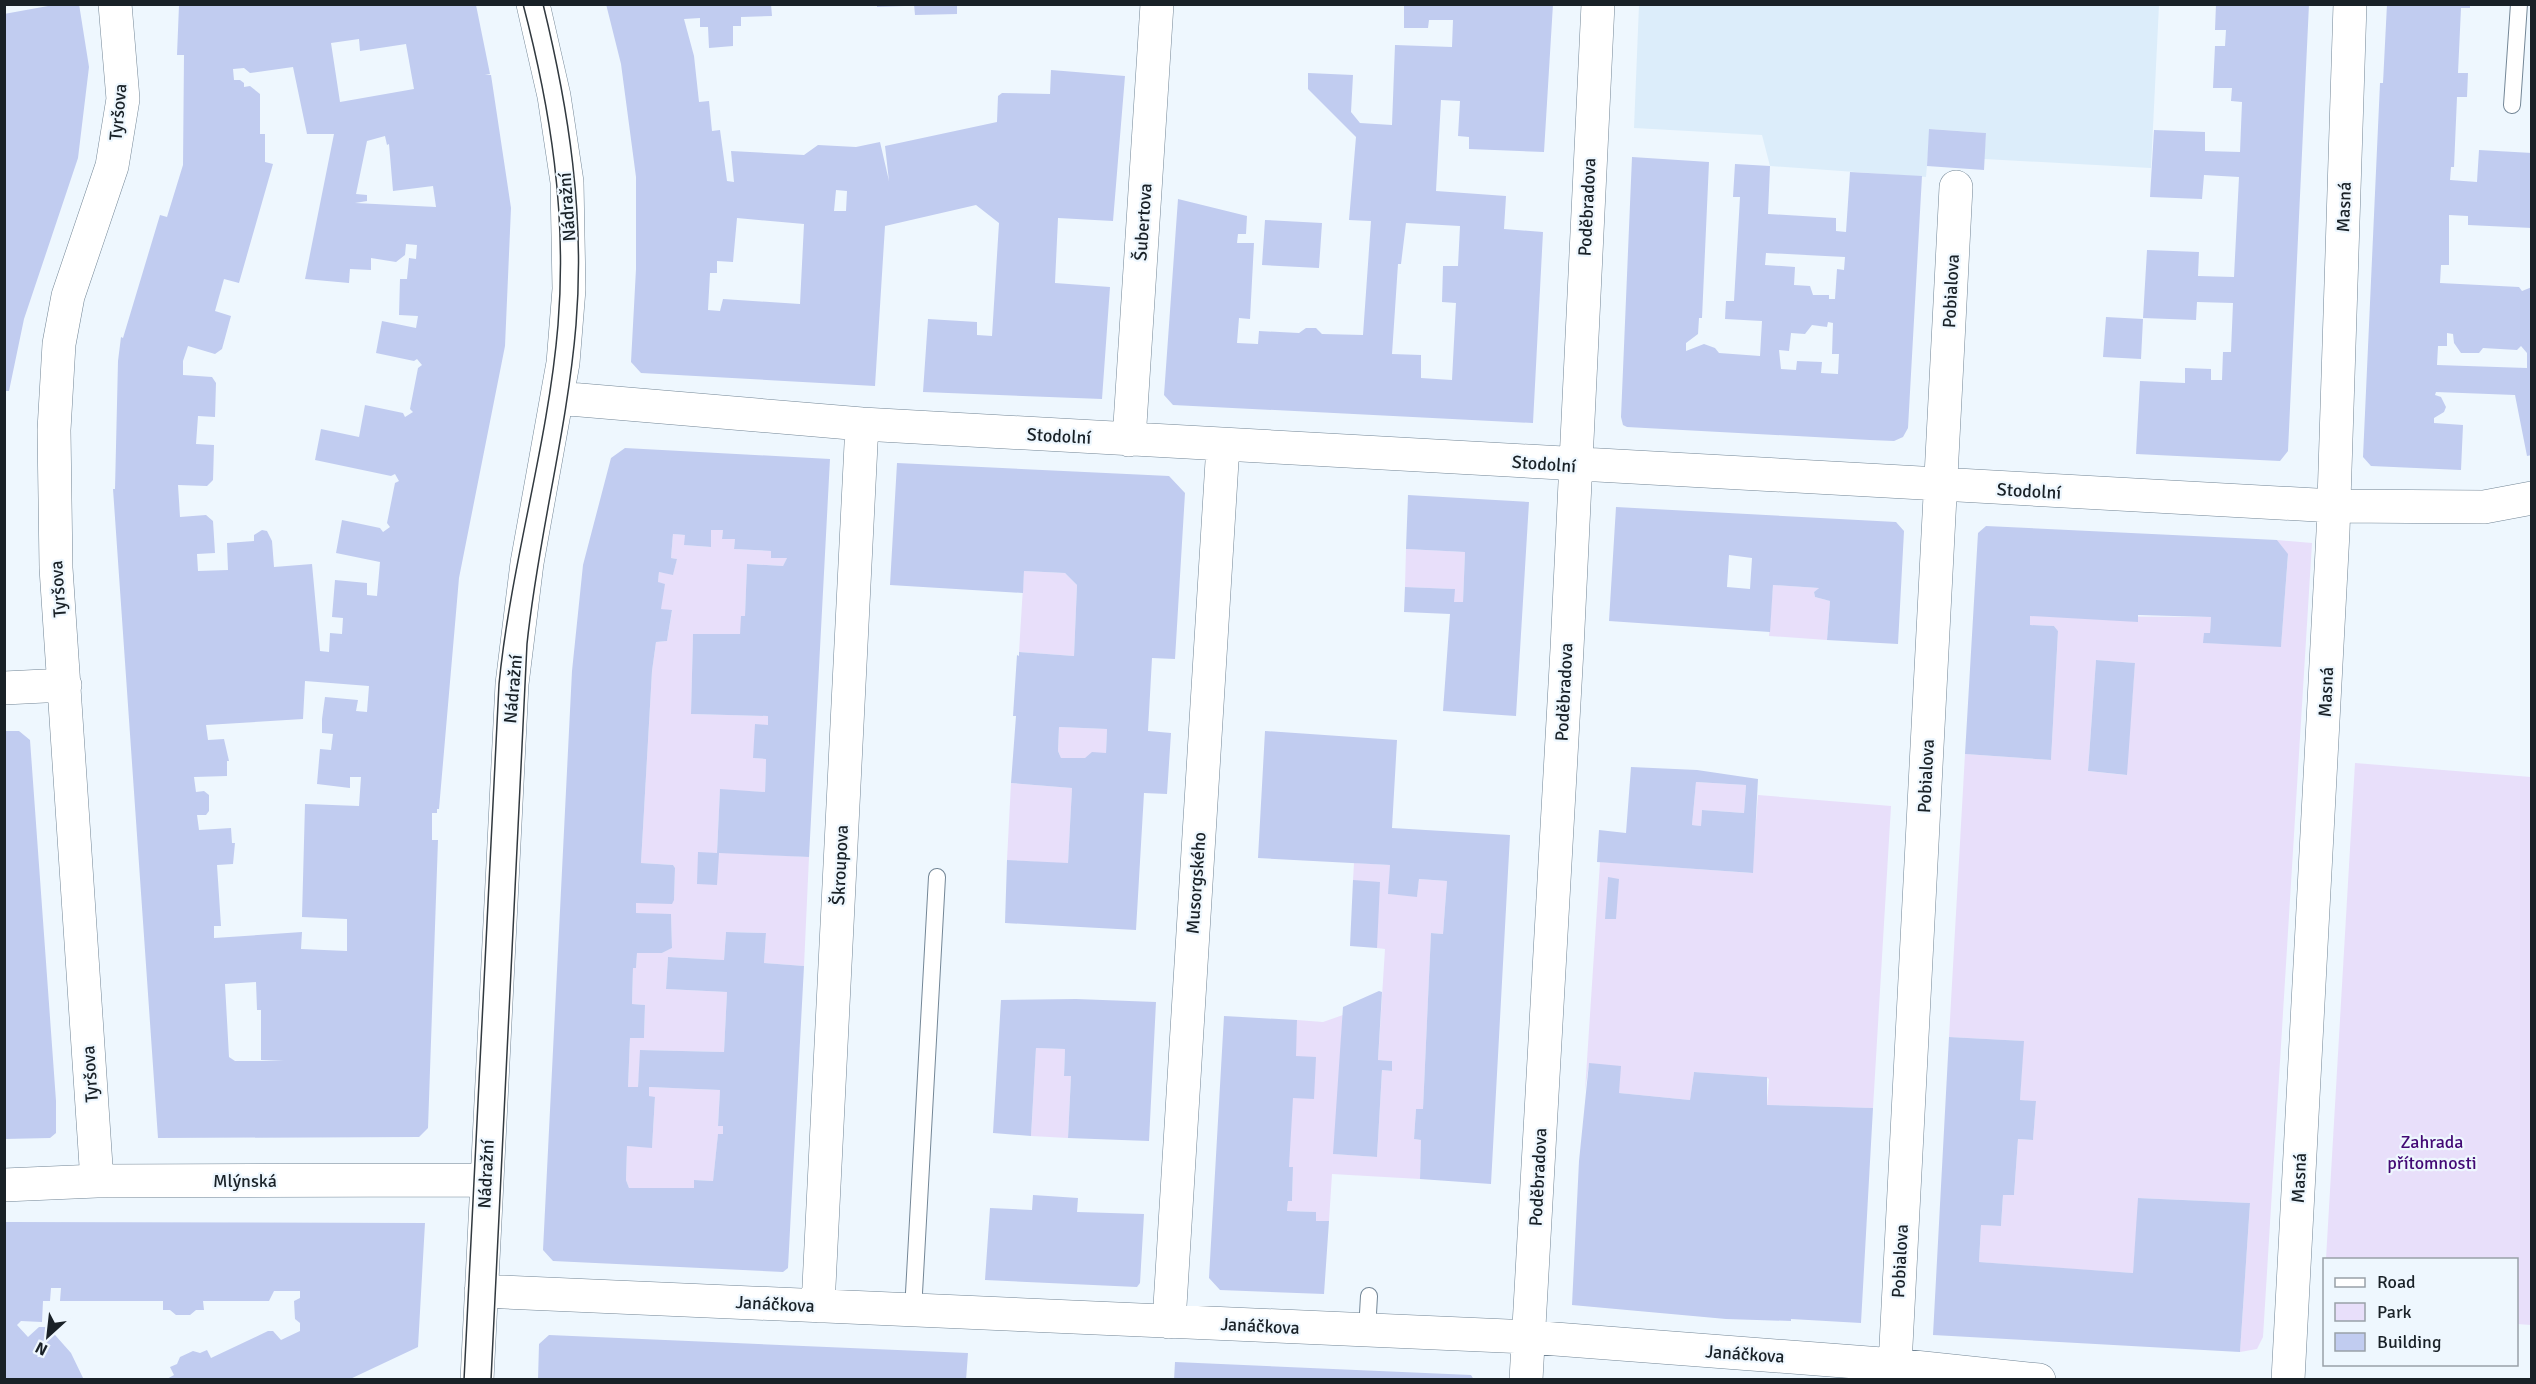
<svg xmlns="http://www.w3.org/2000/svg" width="2536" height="1384" viewBox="0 0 2536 1384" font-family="Signika,sans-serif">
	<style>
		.built { fill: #dcedfa }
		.green { fill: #e8dffa; fill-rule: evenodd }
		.building { fill: #c1ccf0; fill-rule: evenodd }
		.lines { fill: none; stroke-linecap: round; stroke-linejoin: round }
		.lane-casing { stroke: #738696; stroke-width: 18 }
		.street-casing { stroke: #738696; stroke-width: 34 }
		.lane { stroke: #fff; stroke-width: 16 }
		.street { stroke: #fff; stroke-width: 33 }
		.tram { stroke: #31393f; stroke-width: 1.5 }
		.labels { text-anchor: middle; stroke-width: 4.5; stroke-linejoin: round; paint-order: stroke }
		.street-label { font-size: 18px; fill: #192127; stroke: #eef7fe }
		.park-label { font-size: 18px; fill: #420974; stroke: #eef7fe }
	</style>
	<rect width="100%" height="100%" fill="#eef7fe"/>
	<path class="built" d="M1639,5H2159L2151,168L1984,159L1986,133L1930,129L1926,177L1770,166L1762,135L1634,128Z"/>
	<path class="green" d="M711,530H723L722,539H735L734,549L771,551V558H787L783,566L747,564L745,616L740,634H693L691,714L768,716V725L753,758L766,759L765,792L720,790L717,852L809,857L804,966L764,963L766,933L726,932L724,960L668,957L666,989L727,992L724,1052L641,1050L638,1087H628L630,1038H644L645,1005L632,1004L633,968H636L637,953H662L672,948L671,915L636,913V903L674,900L675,868L673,865L641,863L652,671L656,642L667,641L672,611L661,609L658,582L659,572L673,574L677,559L671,558L673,534L685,535V545L710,547Z
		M2277,540L2312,543L2263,1337L2257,1349L2240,1352L2250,1203L2139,1198L2133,1273L2073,1269L2066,1343L2071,1269L1979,1262L1981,1225L2001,1226L2003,1195H2014L2018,1139L2033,1140L2036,1102L2020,1100L2023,1041L1949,1037L1965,754L2051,760L2058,631L2054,626L2030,625V616L2211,617L2210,633H2204V643L2281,646L2288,555ZM2096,660L2135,663L2126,775L2088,771Z
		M1406,549L1465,552L1463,602H1454V589L1405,587Z
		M1024,571L1065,573L1077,585L1074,656L1019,652Z
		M1773,585L1819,588L1814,592L1815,597L1830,601L1827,640L1769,636Z
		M1059,727L1107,729L1106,753L1085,758H1061L1058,751Z
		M2355,763L2531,777V1325L2517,1324L2516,1260L2326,1259Z
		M1696,782L1746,785L1744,813L1702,810L1701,826L1692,825Z
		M1011,783L1072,788L1068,864L1007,860Z
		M1758,795L1891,806L1873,1108L1767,1105L1769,1079L1766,1077L1694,1072L1690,1100L1619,1093L1589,1064L1585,1091L1600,862L1752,873Z
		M1354,863L1390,865L1389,894L1417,896L1419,879L1447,881L1443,934L1431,933L1423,1109H1416L1414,1139L1421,1140L1420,1179L1332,1174L1329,1221H1316L1315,1212L1287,1211L1288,1201H1292L1293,1168L1289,1167V1154L1297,1020L1323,1022L1343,1015L1334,1154L1377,1157L1382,1070L1392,1071V1061L1378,1060L1385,949L1377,948L1356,881L1353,880Z
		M1036,1048L1065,1049L1064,1075L1071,1076L1068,1138L1031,1136Z
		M649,1087L720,1090L718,1126H723V1134L718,1135L713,1181L695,1180L694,1188H629L626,1180L627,1146L652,1147L655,1098L649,1096Z"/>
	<path class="building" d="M59,4H79L89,67L78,158L24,319L9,391H4V14Z
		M606,4H771L772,16L741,17V26H733V46L709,48L708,27H700V18L684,19L694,56L699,102L709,101L712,131L720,130L727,181L734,182L731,151L804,155L818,145L856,147L880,142L889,181L885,146L997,122L998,96L1002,93L1050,94L1051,70L1125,76L1113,221L1058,218L1055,283L1110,287L1102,399L923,392L928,319L977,322V335L992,336L999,223L976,205L885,226L875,386L641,373L631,362L636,269V177L621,64ZM836,190L847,191L846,211H834ZM737,218L804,224L800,304L723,299L720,311L708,310L710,273H717V261L733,262Z
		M877,4H905V6L877,7Z
		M914,4H957V14L915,15Z
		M1404,4H1553L1544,152L1469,149V137L1458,136L1460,101L1441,100L1436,191L1506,196L1504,229L1543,232L1533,423L1173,405L1164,395L1178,199L1247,216L1246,234H1238L1237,243H1254L1250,319L1239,318L1237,343L1258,344L1259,331L1299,333L1306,328H1316L1322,334L1363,335L1371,221L1349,220L1356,137L1308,89V73L1353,75L1351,112L1360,123L1392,125L1395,45L1452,47L1453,20H1429L1428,28H1404ZM1406,223L1460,226L1458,266H1443L1442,302L1456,303L1452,380L1421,378V355L1392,354L1398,264H1401Z
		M2216,4H2309L2288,451L2280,461L2136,454L2140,381L2185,383V368L2211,369V380H2222L2223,352H2231L2233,303L2197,302L2196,320L2143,318L2147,250L2199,252L2198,276L2234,277L2239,177L2204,175L2202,199L2150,197L2154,130L2205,132V151L2240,152L2242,102L2231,101L2232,88H2213L2215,46H2225L2226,30H2215Z
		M2387,4H2470V8H2461L2458,73H2468L2467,97H2457L2454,167H2451L2450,180L2477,182L2479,150L2532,153V228L2468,225V216L2449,215V265H2441L2440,283L2519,287L2522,291L2532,287V455L2527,456L2515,395L2436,392L2435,395L2441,397L2446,407L2444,412L2434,418V423L2463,425L2461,470L2371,466L2363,457L2380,83H2383ZM2447,333L2453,334L2454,343L2461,353H2479L2483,348L2517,350L2521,346L2527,353V368L2437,365L2438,346H2447Z
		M179,5H476L490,74L485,75H491L511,208L505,346L459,578L439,809H437V813H432V840H438L428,1128L419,1137L158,1138L113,489H115L118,361L121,337L123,338L160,215L167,217L183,165L184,55H177ZM359,39L360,51L406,44L414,89L340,102L331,43ZM293,67L307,134H334L305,279L349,283L350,269L371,270V258L396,262L405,255L406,244L417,245L416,259L409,258L407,279H400L399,315L418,316L416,328L382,321L376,353L414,361L417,359L422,365L418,368L410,409L413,412L405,417L403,413L365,405L359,437L321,429L315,460L391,476L395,474L399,481L395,483L387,523L390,527L383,532L380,528L342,520L336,553L380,562L377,596L367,595V583L335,580L332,617L343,618L342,634L330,633L329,652L320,651L312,564L274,567L272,541L267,531L262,530L254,535V541L227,543L228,570L198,571L197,554L215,553L213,521L206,515L180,517L178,485L207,486L213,480L214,445L196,444L198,416L215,417L216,383L212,377L183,375V361L188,346L215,354L222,349L231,316L215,311L224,279L239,283L273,164L265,162V134H260V94L250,86L244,87V83L240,80H234L233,69L244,68L250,73ZM385,136L387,145L389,144L393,191L433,186L436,207L355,203L367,201V195L356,194L367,141ZM305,681L369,686L367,712L356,711L358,700L325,697L322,719V733L333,734L331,750L320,749L317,784L350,788V777H361L359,806L305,804L302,917L347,919V951L301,949L302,932L214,938V926H221L217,865L233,864L235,843H232L231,828L199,830L197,815H206L209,811V795L204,791L196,792L194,777L227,776V761H229L224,739L208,740L206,725L303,719ZM256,982L257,1010H261V1060L284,1061H235L229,1057L225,984Z
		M1929,129L1986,133L1984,170L1927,166Z
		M1632,157L1709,162L1702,318H1699L1698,334L1686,343V351L1704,344L1715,348L1719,353L1760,356L1762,321L1725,319L1726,301H1734L1740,197H1733L1735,164L1770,166L1768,214L1836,218V231L1846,232L1850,172L1922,176L1908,428L1903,437L1894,441L1870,440L1627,427L1623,425L1621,417ZM1766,253L1845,257L1844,270L1837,269L1835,299H1829V295H1813L1810,286L1794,285L1795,267L1765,265ZM1828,322L1833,323L1832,354H1839L1838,374L1821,373L1822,362L1797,361L1796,370L1781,369L1779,350L1789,351L1791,333L1805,334L1812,325L1827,327Z
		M1265,220L1322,223L1319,268L1262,265Z
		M2106,317L2143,319L2141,359L2103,357Z
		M625,448L830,459L809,857L719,853L717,885L697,884L698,852L717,853L720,789L765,792L766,759L753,758L755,724L768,725V716L691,714L693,634H740L741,616H745L747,564L783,566L787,558H771V551L734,549L735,539H722L723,530H711V547L684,545L685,535L673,534L671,558L677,559L673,575L659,572L658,582L665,584L661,609L672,610L667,641L656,642L652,671L641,863L673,865L675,868L674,900L672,904L636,903V913L671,914L672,948L662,953H637L636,968H633L632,1004L645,1005L644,1038H630L628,1087H638L640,1050L724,1052L727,992L666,989L668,957L724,960L726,932L766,933L764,963L804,966L788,1268L783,1272L553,1261L543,1250L572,671L583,565L611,458ZM649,1087L720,1090L718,1126H723V1134H718L713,1181L694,1180V1188H629L626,1180L627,1146L652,1148L655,1097L649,1096Z
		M897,463L1169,476L1185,493L1175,659L1152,658L1148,731L1171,733L1167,794L1144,793L1136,930L1005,923L1007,860L1068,863L1072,788L1011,783L1016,716H1013L1017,655L1019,656V652L1074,656L1077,585L1065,573L1024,571L1023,593L890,585ZM1059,727L1107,729L1106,753L1092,752L1085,758H1061L1058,751Z
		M1408,495L1529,502L1516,716L1443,711L1450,614L1404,612L1405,587L1455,589L1454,602H1463L1465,552L1406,549Z
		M1616,507L1896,522L1904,531L1898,644L1827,640L1830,601L1815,597L1814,592L1819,588L1773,585L1770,632L1609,621ZM1729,555L1752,558L1750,589L1727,587Z
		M1986,526L2277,540L2288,554L2281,647L2203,643L2204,633H2210L2211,617L2138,615V622L2030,616V625L2054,626L2058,631L2051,760L1965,754L1978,533Z
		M2096,660L2135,663L2127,775L2088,771Z
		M4,731H19L30,740L56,1101V1133L50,1138L4,1139Z
		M1265,731L1397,740L1392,828L1510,835L1491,1184L1420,1179L1421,1140L1414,1139L1416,1109H1423L1431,933L1443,934L1447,881L1419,879L1417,897L1388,894L1390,865L1258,858Z
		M1631,767L1697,770L1758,779L1753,873L1597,862L1599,830L1626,833ZM1696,782L1746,785L1744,813L1702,810L1701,826L1692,825Z
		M1608,877L1619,879L1616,919H1605Z
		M1353,880L1380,882L1377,948L1350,946Z
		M1379,991L1382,992L1378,1060L1392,1061V1071L1382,1070L1377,1157L1333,1154L1343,1007Z
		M1076,999L1156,1002L1149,1141L1068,1138L1071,1076H1064L1065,1049L1036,1048L1031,1136L993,1133L1001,1000Z
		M1224,1016L1297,1020L1296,1056L1316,1057L1314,1099L1293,1098L1289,1167H1293L1292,1201H1288L1287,1211L1316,1212V1221H1329L1324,1294L1220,1290L1209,1278Z
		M1949,1037L2024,1041L2020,1100L2036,1101L2033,1140L2018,1139L2014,1195H2003L2001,1226L1981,1225L1979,1262L2133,1273L2138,1198L2250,1203L2240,1352L1933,1335Z
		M1589,1063L1621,1066L1619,1093L1690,1100L1694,1072L1767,1077V1105L1873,1108L1861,1323L1791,1319V1321L1726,1319L1572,1305L1579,1161Z
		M1033,1195L1078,1198L1077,1212L1144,1214L1140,1283L1137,1287L985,1280L990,1208L1032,1210Z
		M4,1222L425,1223L418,1347L348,1380H165L174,1375L170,1367L177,1364L180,1357L193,1351L200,1353L207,1350L211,1358L268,1331H273L281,1340L300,1331V1323L295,1319L294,1301L300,1298V1291H274L269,1301H203L204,1310H196L190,1315H176L170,1310H163V1301H60L61,1288H51L50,1301H43L42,1322L21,1321L17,1325L28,1337L39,1327H48L71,1353L84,1380H4Z
		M549,1335L968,1353L966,1380H538L539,1344Z
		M1175,1362L1471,1375L1474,1380H1174Z"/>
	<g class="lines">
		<g class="lane-casing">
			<path id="lane" d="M2512,105L2519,4
				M913,1311L937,877
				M1367,1331L1369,1296"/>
		</g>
		<g class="street-casing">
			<path id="street" d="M557,398L862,424L2334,506L2484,507L2532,498
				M1129,440L1157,4
				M4,688L65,685
				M97,1181L56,568L54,430L59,344L68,296L112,166L123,99L115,4
				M4,1185L97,1181L486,1180
				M481,1291L1529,1337L1895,1365L2039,1380
				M818,1306L862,424
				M1169,1322L1223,445
				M1895,1365L1956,187
				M477,1380L512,684L527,563L563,363L569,289L567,182L554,96L533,4
				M1526,1380L1567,649L1598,4
				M2288,1380L2333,532L2350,4"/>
		</g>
		<use href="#lane" class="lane"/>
		<use href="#street" class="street"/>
		<path class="tram" d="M464,1380L499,684C511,563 548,445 558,325C567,215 551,110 523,4
			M491,1380L527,644C538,537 567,432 576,325C585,215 569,110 543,4"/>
	</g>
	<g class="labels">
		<g class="street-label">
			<text transform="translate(118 112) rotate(-85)" y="6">Tyršova</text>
			<text transform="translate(567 207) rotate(-94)" y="6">Nádražní</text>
			<text transform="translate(1587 207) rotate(-87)" y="6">Poděbradova</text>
			<text transform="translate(2344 207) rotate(-88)" y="6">Masná</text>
			<text transform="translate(1143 222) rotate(-86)" y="6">Šubertova</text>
			<text transform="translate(1951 291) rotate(-87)" y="6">Pobialova</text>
			<text transform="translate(1059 436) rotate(3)" y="6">Stodolní</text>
			<text transform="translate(1544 464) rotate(4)" y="6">Stodolní</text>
			<text transform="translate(2029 491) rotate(3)" y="6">Stodolní</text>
			<text transform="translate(58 589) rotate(-94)" y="6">Tyršova</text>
			<text transform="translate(513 689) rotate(-85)" y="6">Nádražní</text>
			<text transform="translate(1564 692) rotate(-87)" y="6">Poděbradova</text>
			<text transform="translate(2326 692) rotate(-87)" y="6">Masná</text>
			<text transform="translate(1926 776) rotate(-87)" y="6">Pobialova</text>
			<text transform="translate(840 865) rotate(-87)" y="6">Škroupova</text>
			<text transform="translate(1196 883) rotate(-86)" y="6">Musorgského</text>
			<text transform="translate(90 1074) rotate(-94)" y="6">Tyršova</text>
			<text transform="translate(486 1174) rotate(-87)" y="6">Nádražní</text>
			<text transform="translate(1538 1177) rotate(-87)" y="6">Poděbradova</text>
			<text transform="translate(2299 1178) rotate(-87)" y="6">Masná</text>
			<text x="245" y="1187">Mlýnská</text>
			<text transform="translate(1900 1261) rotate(-87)" y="6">Pobialova</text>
			<text transform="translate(775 1304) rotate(3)" y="6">Janáčkova</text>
			<text transform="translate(1260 1326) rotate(3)" y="6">Janáčkova</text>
			<text transform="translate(1745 1354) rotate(4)" y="6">Janáčkova</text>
		</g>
		<g class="park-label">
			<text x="2432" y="1148">Zahrada<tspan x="2432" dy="21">přítomnosti</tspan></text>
		</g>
	</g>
	<rect width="2536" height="1384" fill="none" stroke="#192127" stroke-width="12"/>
	<rect x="2323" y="1258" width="195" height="108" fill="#eef7fe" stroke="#99a1a8" stroke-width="1.5"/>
	<rect x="2335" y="1278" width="30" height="9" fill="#ffffff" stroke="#99a1a8" stroke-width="1.5"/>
	<text x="2377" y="1288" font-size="18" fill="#192127">Road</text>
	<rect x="2335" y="1303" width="30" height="18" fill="#e8dffa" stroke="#99a1a8" stroke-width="1.5"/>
	<text x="2377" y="1318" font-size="18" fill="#192127">Park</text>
	<rect x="2335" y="1333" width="30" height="18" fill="#c1ccf0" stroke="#99a1a8" stroke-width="1.5"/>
	<text x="2377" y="1348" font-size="18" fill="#192127">Building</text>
	<g transform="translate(48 1336) rotate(207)" stroke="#eef7fe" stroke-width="4.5" paint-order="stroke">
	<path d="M0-4.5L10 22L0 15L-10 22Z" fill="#192127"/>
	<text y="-9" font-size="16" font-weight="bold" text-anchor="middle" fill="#192127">N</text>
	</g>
</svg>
